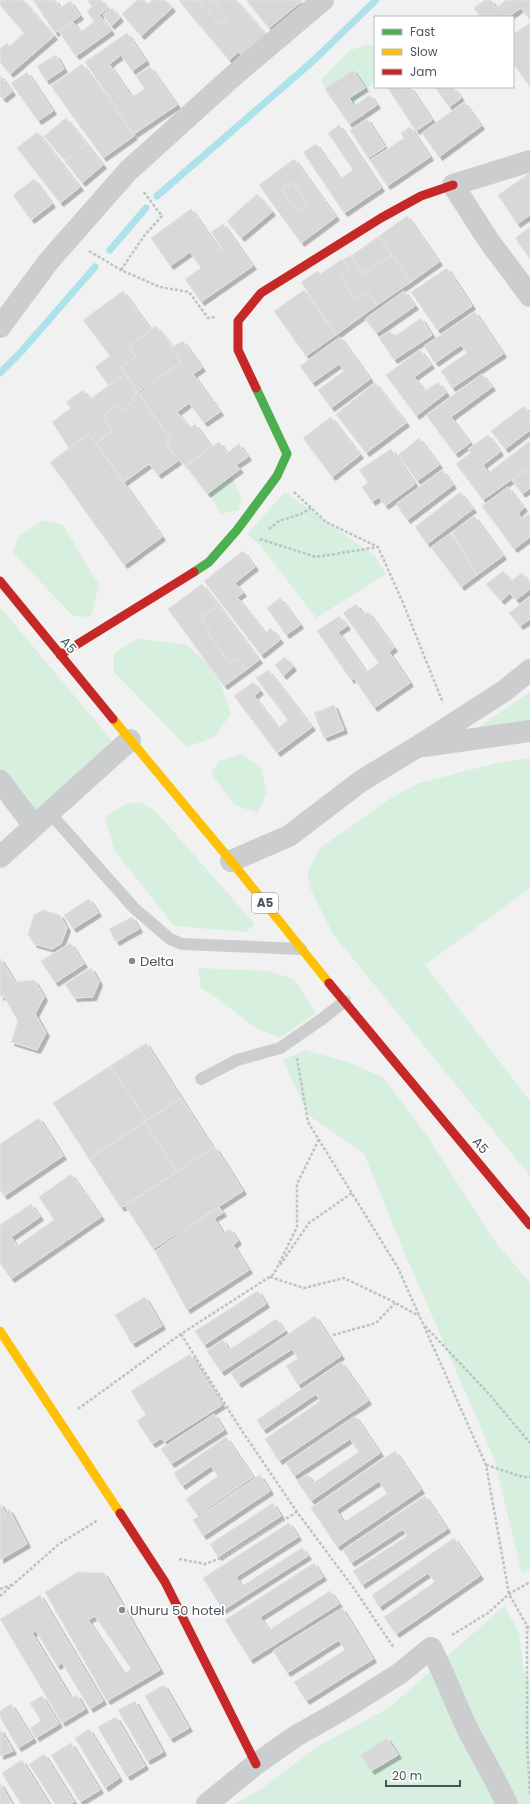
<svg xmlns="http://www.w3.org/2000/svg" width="530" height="1804" viewBox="0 0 530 1804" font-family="Poppins,sans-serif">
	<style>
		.green { fill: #d7efdf }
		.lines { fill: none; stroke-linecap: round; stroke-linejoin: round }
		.stream { stroke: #ade2eb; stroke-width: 7 }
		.building { fill: #d8d8d9; stroke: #e3e3e4; fill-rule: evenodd; filter: url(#shadow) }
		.path { stroke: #b9c5c1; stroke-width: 2.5; stroke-dasharray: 3 2; stroke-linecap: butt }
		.lane { stroke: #cbcdcf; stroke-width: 12 }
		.street { stroke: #cbcdcf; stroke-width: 22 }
		.fast { stroke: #4caf50; stroke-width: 9 }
		.slow { stroke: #ffc107; stroke-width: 9 }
		.jam { stroke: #c62828; stroke-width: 9 }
		.poi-dot { fill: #848b91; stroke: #fff; stroke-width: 1.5 }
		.labels { text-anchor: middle; stroke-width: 3.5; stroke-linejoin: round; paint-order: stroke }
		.shield { fill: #fff; stroke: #80878e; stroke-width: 1 }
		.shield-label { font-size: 12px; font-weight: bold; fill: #49545d }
		.street-label { font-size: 13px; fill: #49545d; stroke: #fff }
		.poi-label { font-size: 13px; fill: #49545d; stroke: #fff; text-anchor: start }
	</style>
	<defs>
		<filter id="shadow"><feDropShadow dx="3.5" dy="3.5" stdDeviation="0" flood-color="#0004"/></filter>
	</defs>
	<rect width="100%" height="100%" fill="#f2f1f1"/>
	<path class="green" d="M367,44L375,46V80L353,105L329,97L321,80L349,51Z
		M207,445L218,450L241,496L239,510L220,514L202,478L199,453Z
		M285,492L375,556L386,574L316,618L260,545L247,534Z
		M42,520L63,525L99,585L91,617L73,616L13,553L18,537Z
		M0,607L114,743L34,815L0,770Z
		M138,639L185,644L216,670L231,713L215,737L187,747L114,672V653Z
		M530,692V730L455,743Z
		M241,754L260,766L267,792L258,813L234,805L211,773L219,761Z
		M530,758V888L425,965L530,1101V1176L333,934L311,890L307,873L320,848L391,798L419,783L497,763Z
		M141,802L157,813L255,924L246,932L174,926L114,850L105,817L125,804Z
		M198,968L270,971L295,980L316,1013L280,1038L254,1027L217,998L201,988Z
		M305,1050L351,1063L384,1078L430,1140L493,1239L530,1283V1569L522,1574L494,1458L405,1254L364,1154L308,1115L283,1060Z
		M504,1606L519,1632L524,1672L530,1681V1804H234L260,1790L315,1748L390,1707Z"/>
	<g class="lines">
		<path class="stream" d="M157,196L313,61L376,0
			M110,250L146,208
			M0,373L20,353L95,267"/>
	</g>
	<path class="building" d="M0,0H23L54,36L10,74L0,62V49L7,43L10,46L24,33L0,5Z
		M33,0H55L60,8L70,1L80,16L55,33Z
		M87,0H101L108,9L99,15L111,31L76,56L59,32L73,22L80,32L94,22L87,11L92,7Z
		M137,0H144L148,4L152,0H165L172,8L141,36L122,14Z
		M181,0H198L220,25L228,18L213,0H236L267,36L243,57L238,52L229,60L179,1Z
		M198,0H213L228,18L220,25Z
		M246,0H303L269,28Z
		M485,0H491L496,8L506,0H530V20L521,8L508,17H480L474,8Z
		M112,8L120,18L111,26L103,15Z
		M530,23L529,54L530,87L513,63V31L515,33Z
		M127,33L146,61L132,71L121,55L109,64L132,97L145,89L136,76L150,67L177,105L134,134L85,62Z
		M56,55L64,69L46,81L37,66Z
		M82,64L134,136L103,158L51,86Z
		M353,70L365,88L349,98L354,106L370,95L377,105L349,124L325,89Z
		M27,72L53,111L38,121L11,83Z
		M0,75L12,92L3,99L0,96Z
		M387,87H410L432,120L416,131Z
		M435,87H453L461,98L449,107Z
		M464,102L481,126L439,157L422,133Z
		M66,118L86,143L65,161L44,136Z
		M367,119L385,147L368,158L350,130Z
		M339,125L381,188L344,213L303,152L316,144L340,179L353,170L328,133Z
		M410,127L430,157L387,186L370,160L404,138L401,133Z
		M37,132L80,187L60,203L17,148Z
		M86,143L103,165L82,183L65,161Z
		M294,159L336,217L301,243L259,185ZM292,182L308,204L298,212L282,190Z
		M530,173V215L517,224L498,195Z
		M34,179L52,204L31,220L13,195Z
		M292,182L308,204L298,212L282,190Z
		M257,194L272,212L241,238L227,221Z
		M191,209L221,252L223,250L211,232L223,224L253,266L201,302L185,279L201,268L190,252L170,266L151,238Z
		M407,216L439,262L411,282L379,236Z
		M530,227V259L515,238Z
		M379,236L392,255L364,274L351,256Z
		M351,255L364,274L392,255L411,282L377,305L368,292L356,300L340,277L350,270L343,260Z
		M342,259L350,270L340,277L356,300L368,292L377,305L336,335L301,282L318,271L320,274Z
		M447,268L472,306L437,330L411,292Z
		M304,290L336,335L306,356L274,311Z
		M123,291L150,329L156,326L129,346L136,356L121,367L125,374L109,386L95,367L110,356L83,320Z
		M404,291L415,306L376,333L365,319Z
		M475,312L503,354L452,388L441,371L467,353L461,345L435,363L424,346Z
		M421,318L432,335L394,360L379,338L390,331L394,337Z
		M156,326L172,346L171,348L181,362L138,392L121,367L136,356L129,346Z
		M340,337L370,379L331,408L318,390L344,371L339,364L312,383L300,366Z
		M183,341L202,368L193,374L220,412L204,423L189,403L177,412L190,428L195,424L211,447L185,466L166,444L171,440L139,394L181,362L171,348Z
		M420,350L431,365L414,377L425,391L438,382L446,393L416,416L386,375Z
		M125,374L138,392L132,397L134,401L121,411L117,405L102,416L113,430L95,443L89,434L69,448L52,422L71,408L66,402L83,390L90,399Z
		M482,374L492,387L451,417L470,443L455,454L426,415Z
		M375,383L406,423L366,453L336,414Z
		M138,393L171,440L166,444L178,461L158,475L149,464L124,482L96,443L113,431L102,416L117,405L121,411L134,401L132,397Z
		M524,406L530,414V430L505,449L491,431Z
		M331,417L360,455L332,477L303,438Z
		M89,434L162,537L124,565L50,462Z
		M488,435L500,452L483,465L488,473L530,441V466L483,500L456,464L471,452L468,449Z
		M419,438L439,465L417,481L398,455Z
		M219,442L227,453L239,444L248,457L236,465L240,469L207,494L186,466Z
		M391,449L415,484L385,506L379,497L372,502L362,487L368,482L359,470Z
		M530,468V488L522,494L512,480Z
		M442,470L453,485L407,520L396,504Z
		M508,487L524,508L518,513L522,519L528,514L530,516V537L514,549L482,506Z
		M460,492L473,509L427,544L415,527Z
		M474,516L503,556L477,575L452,532Z
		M451,533L477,575L461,587L431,547Z
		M243,551L255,567L235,583L243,593L237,597L265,633L271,628L280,640L261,655L204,581Z
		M503,571L511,581L522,573L530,583V589L516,600L510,593L501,601L486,584Z
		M202,584L218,605L201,618L210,631L208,633L230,664L238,658L246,670L224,686L168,609Z
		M530,597V619L520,626L509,613Z
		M280,598L300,625L286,635L267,608Z
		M356,604L363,615L368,612L394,648L389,652L410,683L374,708L354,678L351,680L317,631L339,616L347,626L338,632L366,672L379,663L343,613Z
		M218,605L259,660L246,670L238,658L230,664L208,633L210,631L201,618Z
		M285,657L293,667L283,676L275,665Z
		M268,670L312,727L277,753L234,696L253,682L260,691L254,696L278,728L288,720L256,678Z
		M334,705L344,730L324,738L314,713Z
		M89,899L98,913L73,929L64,915Z
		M43,910L60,915L67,928L61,944L52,949L34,944L28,934L34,915Z
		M132,917L139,929L116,942L109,929Z
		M70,943L84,964L55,983L41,961Z
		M0,958L15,982L34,980L44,997L35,1014L46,1033L37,1050L11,1042L18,1021L3,995L0,997Z
		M91,968L99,982L93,997L74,998L65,984Z
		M146,1043L181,1098L147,1120L110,1066Z
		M110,1066L147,1120L89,1159L53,1103Z
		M181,1098L213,1148L177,1172L145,1122Z
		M39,1118L63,1156L4,1196L0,1190V1144Z
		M145,1122L177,1172L121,1208L89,1159Z
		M215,1147L243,1191L153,1249L125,1205Z
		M71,1174L101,1217L11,1279L0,1263V1225L31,1204L40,1217L11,1237L17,1246L54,1220L39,1197Z
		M219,1207L223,1213L214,1218L223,1233L230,1229L238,1241L233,1245L249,1270L187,1310L155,1251Z
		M258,1291L266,1304L204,1345L195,1331Z
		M145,1297L162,1326L132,1344L115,1315Z
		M315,1316L341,1356L298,1385L286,1366L298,1358L292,1349L238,1384L231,1373Z
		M276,1319L285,1331L221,1372L207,1351L223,1340L229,1350Z
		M190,1354L222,1405L164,1442L162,1438L152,1444L137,1421L146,1415L131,1391Z
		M341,1362L368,1401L279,1461L265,1439L320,1401L316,1394L263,1430L257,1420Z
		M214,1414L224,1430L171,1464L161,1449Z
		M355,1416L380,1453L311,1501L297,1481L307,1474L313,1483L359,1452L350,1439L294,1476L286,1463Z
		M226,1437L253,1477L197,1515L186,1499L218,1476L211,1466L182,1486L174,1473Z
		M395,1451L421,1490L337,1547L311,1508ZM379,1481L387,1494L344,1522L336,1510Z
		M260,1475L270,1491L203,1536L193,1520Z
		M425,1496L447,1529L362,1585L353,1571L407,1536L403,1529L351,1563L343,1550Z
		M0,1503L5,1513L9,1509L27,1544L0,1560Z
		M273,1503L281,1516L218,1557L210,1544Z
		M289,1523L298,1537L236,1577L242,1586L302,1548L308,1556L223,1610L203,1578Z
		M454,1538L480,1576L396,1634L384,1617L435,1582L428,1573L379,1607L372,1595Z
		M314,1563L323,1577L260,1617L269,1630L330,1591L339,1604L250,1660L225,1620Z
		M78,1572L104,1573L160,1670L107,1701L45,1592ZM95,1616L131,1669L124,1674L88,1620Z
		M40,1595L103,1701L90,1709L62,1663L57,1666L36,1631L32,1633L71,1698L77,1695L85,1709L62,1723L0,1619Z
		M342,1608L373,1659L306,1701L294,1682L345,1650L339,1640L287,1673L273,1651Z
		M164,1685L189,1728L170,1739L145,1696Z
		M42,1696L59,1724L36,1738L30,1728L41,1721L30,1703Z
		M135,1701L163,1752L147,1761L118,1710Z
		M11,1704L33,1739L18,1748L0,1717V1711Z
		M116,1717L145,1766L127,1777L98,1727Z
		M0,1729L13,1751L0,1756Z
		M89,1729L119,1778L105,1788L75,1738Z
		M387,1738L398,1755L371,1771L360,1755Z
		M71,1743L100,1790L80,1802L51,1755Z
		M44,1754L74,1802L71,1804H55L29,1764Z
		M22,1760L49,1804H21L2,1773Z
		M0,1783L12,1804H0Z"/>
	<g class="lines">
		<path class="path" d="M89,251L121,270L160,287L189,292L208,318L216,317
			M121,270L144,236L162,216L143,191
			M294,492L326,522L378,547L403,603L443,703
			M269,529L279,521L301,514L311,508
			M260,539L316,557L378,547
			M297,1058L308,1122L398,1268L486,1465L509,1594L530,1631
			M280,1265L309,1223L352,1193
			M270,1277L304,1288L344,1278L390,1300L419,1316
			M425,1326L489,1394L530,1443
			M181,1334L240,1428L297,1512L355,1590L394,1648
			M333,1335L376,1323L395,1303
			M78,1409L181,1334L274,1274L297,1227V1184L319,1139
			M486,1465L523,1477H530
			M179,1559L205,1564L226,1556L297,1512
			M0,1589L11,1585
			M0,1596L59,1544L98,1520
			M527,1626V1743L530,1795
			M452,1635L488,1613L509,1594L530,1582"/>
		<path class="lane" d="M49,812L134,908L170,939L182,944L301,949
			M201,1079L237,1060L280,1048L322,1019L345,1001"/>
		<path class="street" d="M530,161L453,185L489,241L530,296
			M0,327L48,262L128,171L232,77L323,0
			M424,746L530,731
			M0,781L34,826
			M0,857L130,740
			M231,861L289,836L361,781L417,747L504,691L530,670
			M207,1804L256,1764L296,1736L340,1711L399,1674L431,1648C445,1675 455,1703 468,1730C481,1755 495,1778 507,1804"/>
		<path class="fast" d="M194,572L209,562L237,530L277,476L287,454L256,388"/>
		<path class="slow" d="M113,719L231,861L329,983
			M0,1331L120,1513"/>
		<path class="jam" d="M256,388L238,350V321L261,293L381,218L421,196L453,185
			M0,581L113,719
			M60,655L194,572
			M329,983L530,1225
			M120,1513L165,1582L256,1764"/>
	</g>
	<g class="poi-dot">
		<circle cx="132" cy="961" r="4"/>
		<circle cx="122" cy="1610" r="4"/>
	</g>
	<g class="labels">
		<rect class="shield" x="252" y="893" width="26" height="20" rx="3"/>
		<g class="shield-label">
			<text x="265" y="907">A5</text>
		</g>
		<g class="street-label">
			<text transform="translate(69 645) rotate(51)" y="5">A5</text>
			<text transform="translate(481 1145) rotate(50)" y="5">A5</text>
		</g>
		<g class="poi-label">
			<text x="140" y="966">Delta</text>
			<text x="130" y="1615">Uhuru 50 hotel</text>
		</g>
	</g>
	<rect x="374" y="16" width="140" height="72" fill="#ffffff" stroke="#b6bbbe"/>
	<rect x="382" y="29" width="20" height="6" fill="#4caf50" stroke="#b6bbbe"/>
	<text x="410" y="36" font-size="12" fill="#49545d">Fast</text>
	<rect x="382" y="49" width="20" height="6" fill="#ffc107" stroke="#b6bbbe"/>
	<text x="410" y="56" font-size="12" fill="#49545d">Slow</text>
	<rect x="382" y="69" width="20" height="6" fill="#c62828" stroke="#b6bbbe"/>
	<text x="410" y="76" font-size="12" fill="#49545d">Jam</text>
	<path d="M386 1780v6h74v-6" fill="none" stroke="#49545d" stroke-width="2"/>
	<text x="392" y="1780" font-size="12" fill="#49545d" stroke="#ffffff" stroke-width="3" paint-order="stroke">20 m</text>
</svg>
